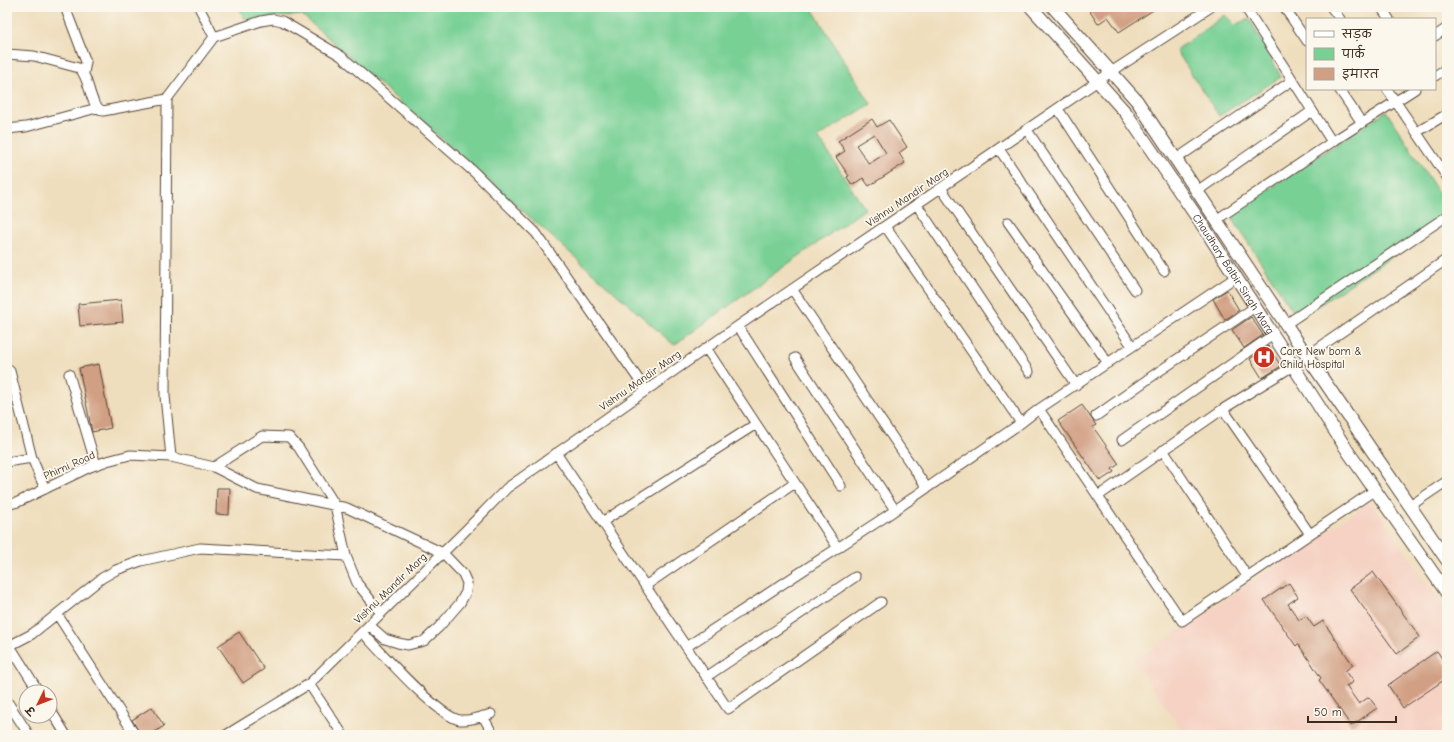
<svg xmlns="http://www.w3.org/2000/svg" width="1454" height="742" viewBox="0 0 1454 742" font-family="'Comic Neue','Playpen Sans Deva',sans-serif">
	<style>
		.built { fill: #f5d2c3 }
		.green { fill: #78d095; stroke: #5a7d5a }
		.building { fill: #d19f83; fill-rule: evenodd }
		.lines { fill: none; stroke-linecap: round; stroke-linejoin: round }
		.minor-casing { stroke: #564536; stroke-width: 11 }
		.tertiary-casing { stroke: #564536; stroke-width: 14 }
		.minor { stroke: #fff; stroke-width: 9 }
		.tertiary { stroke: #fff; stroke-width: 12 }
		.labels { text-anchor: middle; stroke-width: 3.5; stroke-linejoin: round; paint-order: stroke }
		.street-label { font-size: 11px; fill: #3b2a1e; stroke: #fbf7ec }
		.poi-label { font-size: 11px; fill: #3b2a1e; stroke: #fbf7ec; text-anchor: start }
	</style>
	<rect width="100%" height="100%" fill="#fbf7ec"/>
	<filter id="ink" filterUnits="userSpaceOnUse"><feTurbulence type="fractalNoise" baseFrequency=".025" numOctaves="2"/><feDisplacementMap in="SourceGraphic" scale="8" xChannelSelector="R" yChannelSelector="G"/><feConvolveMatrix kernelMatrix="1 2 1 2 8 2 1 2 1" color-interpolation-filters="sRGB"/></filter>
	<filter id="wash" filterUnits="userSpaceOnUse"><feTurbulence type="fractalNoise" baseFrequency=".012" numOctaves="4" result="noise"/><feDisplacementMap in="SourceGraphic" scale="16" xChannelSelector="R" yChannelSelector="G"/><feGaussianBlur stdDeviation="0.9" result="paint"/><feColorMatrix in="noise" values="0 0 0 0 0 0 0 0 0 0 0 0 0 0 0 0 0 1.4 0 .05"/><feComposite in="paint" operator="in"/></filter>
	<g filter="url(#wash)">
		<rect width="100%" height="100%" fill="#efdebd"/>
		<path class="built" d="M1371,501L1447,612V735H1185L1134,661Z"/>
		<path class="green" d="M239,7H811L871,104L818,137L865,209L674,345L302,15L245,19Z
			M1225,15L1235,25L1249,18L1281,77L1219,116L1176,50Z
			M1386,111L1447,206V220L1298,319L1230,215Z"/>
		<g id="blocks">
			<path class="building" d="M1087,7H1158L1119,32L1108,17L1098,24Z
				M872,119L877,127L889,120L907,147L899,153L905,163L869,186L863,178L852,185L847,177L849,176L836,157L845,151L838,141ZM874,134L886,153L869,164L856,145Z
				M1227,290L1239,310L1225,320L1213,299Z
				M121,300L123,322L80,326L78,304Z
				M1251,317L1263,335L1244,348L1232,330Z
				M1268,346L1281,366L1262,378L1250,359Z
				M99,364L111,428L92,432L79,368Z
				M1082,405L1096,425L1093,427L1119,464L1112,469L1114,472L1100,481L1058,421Z
				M217,488H230L229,515L216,514Z
				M1373,572L1420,637L1397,654L1350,589Z
				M1289,583L1298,597L1288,604L1299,620L1306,616L1314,627L1323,621L1353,665L1345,671L1353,682L1346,686L1359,704L1369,697L1377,708L1351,726L1319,680L1321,678L1310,661L1298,644L1296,646L1264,600Z
				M239,632L264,669L243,683L218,646Z
				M1437,651L1447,666V678L1403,708L1388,685Z
				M152,707L164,726L150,735H141L132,720Z"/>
		</g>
	</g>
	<g filter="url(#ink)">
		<use href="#blocks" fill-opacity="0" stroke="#564536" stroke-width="1"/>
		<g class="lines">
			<g class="minor-casing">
				<path id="minor" d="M65,7L86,62L84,73
					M199,7L214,37
					M1284,7L1307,41
					M1331,7L1340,19
					M1381,7L1389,19
					M1435,36L1447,28
					M7,54L34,56L79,68C91,79 88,105 103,111L167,99L214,37L261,21L273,19L282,21L341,56L474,172L536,233L646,390
					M1435,76L1447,68
					M1292,79L1332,142
					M1339,89L1362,123
					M1387,89L1447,177
					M167,99L165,396L171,457
					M1058,109L1164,271
					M7,129L26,127L97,108
					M1027,130L1135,290
					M1417,132L1447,114
					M999,149L1132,346
					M1176,159L1290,82L1292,79L1245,7
					M941,188L1076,385
					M1197,191L1312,111
					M917,205L1029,372
					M1216,220L1332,142L1415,89
					M1008,222L1108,363
					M885,226L1021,423
					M792,289L927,488
					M1286,324L1447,216
					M738,326L841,486
					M706,348L838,548
					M1307,356L1447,259
					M795,358L895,510
					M7,369L10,371L32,458
					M69,374L96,465
					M1039,409L1182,621L1375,490
					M1223,409L1310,534
					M1096,416L1158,372L1255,307
					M1122,440L1273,335
					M1163,450L1247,576
					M556,453L728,709L881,602
					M7,462L32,458L45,489
					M214,467L262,436L289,437L299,448L335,505L346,556L357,583L381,613
					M1098,496L1223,409L1293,366
					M7,505L18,502L90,467L107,461L130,455L171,457L214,467L257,489L347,508L443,553L463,574L467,583L466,592L460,603L439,627L424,641L408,645L398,643L385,639L369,625
					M1410,506L1447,481
					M602,522L756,424
					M645,586L795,483
					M57,614L135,735
					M362,632C380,651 438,717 460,720C470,721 481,717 491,714
					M10,646L39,692
					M7,647L32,634L102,578L116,570L141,561L200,548L346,556
					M686,647L885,517L1021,423L1039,409L1236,277
					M706,677L855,577
					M309,684L343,735
					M7,701L29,735
					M50,709L66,735
					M483,716L493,735
					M226,735L309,684L465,531L507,488L738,326L1111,72L1211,7"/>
			</g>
			<g class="tertiary-casing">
				<g id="tertiary">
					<path id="s1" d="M1031,7L1126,113L1205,229L1349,453L1447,593"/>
					<path d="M1053,7L1137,101L1307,356L1447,560"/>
				</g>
			</g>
			<use href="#minor" class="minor"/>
			<use href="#tertiary" class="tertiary"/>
		</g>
	</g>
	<defs>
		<g id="hospital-disc" transform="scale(1.15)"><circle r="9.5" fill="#c8321e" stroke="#fbf7ec"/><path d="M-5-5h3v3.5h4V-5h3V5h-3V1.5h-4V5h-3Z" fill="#fff"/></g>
	</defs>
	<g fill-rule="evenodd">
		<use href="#hospital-disc" x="1264" y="357"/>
	</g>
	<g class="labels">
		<g class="street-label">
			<text transform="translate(907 197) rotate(-34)" y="4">Vishnu Mandir Marg</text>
			<text dy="4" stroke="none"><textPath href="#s1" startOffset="336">Chaudhary Balbir Singh Marg</textPath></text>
			<text transform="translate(640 380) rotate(-35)" y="4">Vishnu Mandir Marg</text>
			<text transform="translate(69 465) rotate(-24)" y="4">Phirni Road</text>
			<text transform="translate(390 588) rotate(-44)" y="4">Vishnu Mandir Marg</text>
		</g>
		<g class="poi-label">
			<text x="1280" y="355">Care New born &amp;<tspan x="1280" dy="13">Child Hospital</tspan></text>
		</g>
	</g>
	<rect width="1454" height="742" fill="none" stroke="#fbf7ec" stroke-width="24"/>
	<rect x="1306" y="18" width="130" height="72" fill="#fbf7ec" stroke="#aea59a"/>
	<rect x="1314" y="31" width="20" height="6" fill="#ffffff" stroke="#aea59a"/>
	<text x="1342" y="38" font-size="12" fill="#3b2a1e">सड़क</text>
	<rect x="1314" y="48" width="20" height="12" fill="#78d095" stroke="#aea59a"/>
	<text x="1342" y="58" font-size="12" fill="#3b2a1e">पार्क</text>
	<rect x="1314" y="68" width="20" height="12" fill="#d19f83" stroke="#aea59a"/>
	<text x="1342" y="78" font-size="12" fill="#3b2a1e">इमारत</text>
	<g transform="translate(38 704) rotate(227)"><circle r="19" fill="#fbf7ec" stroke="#aea59a"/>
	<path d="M0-3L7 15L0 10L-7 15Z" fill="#c8321e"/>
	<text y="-6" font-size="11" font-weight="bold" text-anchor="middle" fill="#3b2a1e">उ</text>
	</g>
	<path d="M1308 716v6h88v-6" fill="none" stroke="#3b2a1e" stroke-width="2"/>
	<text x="1314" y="716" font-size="12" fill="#3b2a1e" stroke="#fbf7ec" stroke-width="3" paint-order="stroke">50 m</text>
</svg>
